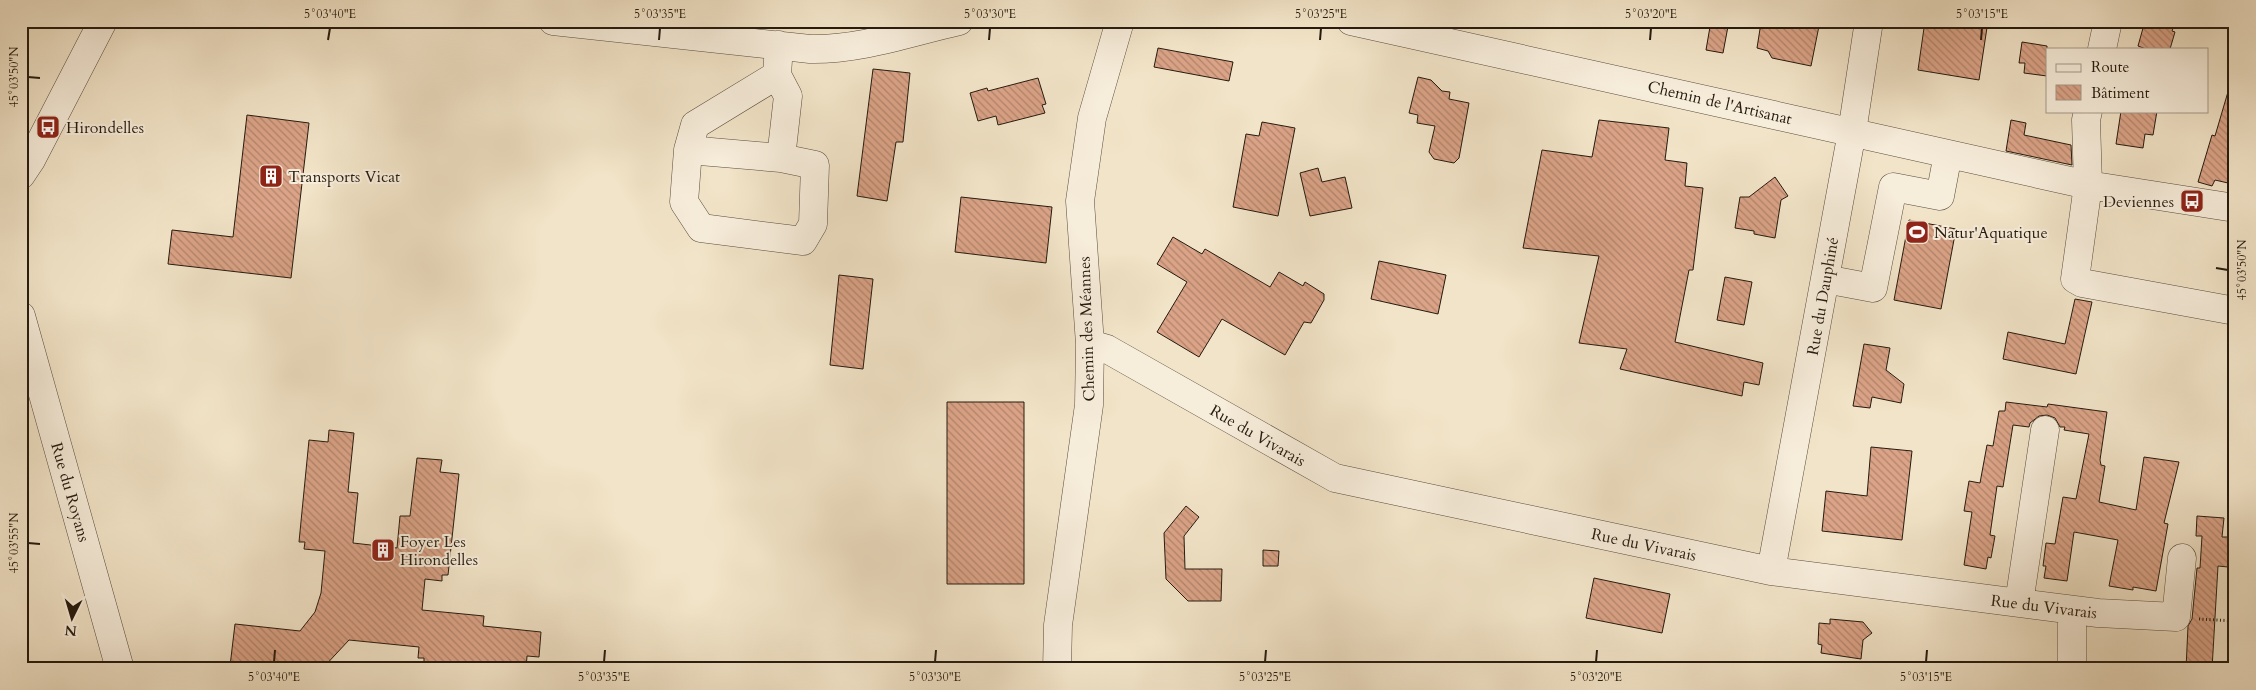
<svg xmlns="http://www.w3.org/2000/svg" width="2256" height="690" viewBox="0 0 2256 690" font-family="Cardo,serif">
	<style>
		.building { fill: url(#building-back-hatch); stroke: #251a0f }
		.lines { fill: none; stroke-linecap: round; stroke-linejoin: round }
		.minor-casing { stroke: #584c3d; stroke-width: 29 }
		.path { stroke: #251a0f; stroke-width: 3; stroke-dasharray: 1 2.5; stroke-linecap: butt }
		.minor { stroke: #f7eddb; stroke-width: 28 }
		.ticks { fill: none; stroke: #251a0f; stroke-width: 2 }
		.labels { text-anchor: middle; stroke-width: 4; stroke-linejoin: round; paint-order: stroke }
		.street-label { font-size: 16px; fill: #251a0f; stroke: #f7eddb }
		.poi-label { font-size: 16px; fill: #251a0f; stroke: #f7eddb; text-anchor: start }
		.neatline { fill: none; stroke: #251a0f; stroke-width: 2 }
		.ticks-label { font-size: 12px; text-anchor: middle; fill: #251a0f }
	</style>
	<defs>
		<pattern id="building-back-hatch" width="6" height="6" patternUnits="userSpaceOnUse" patternTransform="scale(1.25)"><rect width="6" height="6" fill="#dba387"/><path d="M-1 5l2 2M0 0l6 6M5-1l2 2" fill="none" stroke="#b1846d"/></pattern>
	</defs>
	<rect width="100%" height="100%" fill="#f2e4c8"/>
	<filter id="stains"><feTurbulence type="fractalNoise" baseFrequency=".004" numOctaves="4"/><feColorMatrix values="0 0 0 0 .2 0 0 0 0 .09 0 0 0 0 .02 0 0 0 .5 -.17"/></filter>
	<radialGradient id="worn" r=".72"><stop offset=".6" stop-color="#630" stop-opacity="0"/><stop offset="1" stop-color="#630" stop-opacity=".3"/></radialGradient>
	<path class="building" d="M1711,21H1729L1723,53L1706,50Z
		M1772,21H1820L1811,66L1772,58L1768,51L1757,48L1760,29Z
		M1925,21H1988L1979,80L1918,70Z
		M2145,21H2176L2172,31L2175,32L2170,49H2146L2138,46Z
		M2022,42L2047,46V76L2024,73L2025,63H2019Z
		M1158,48L1233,62L1229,81L1154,67Z
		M873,69L910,73L903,142H896L887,201L857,196Z
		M1418,77L1431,80L1442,91L1450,92L1449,99L1469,103L1459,158L1454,163L1434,159L1429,152L1435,126L1417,123L1418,115L1409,113Z
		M1038,78L1046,104L1042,105L1045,113L998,125L996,116L978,121L970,93L987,88L988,91Z
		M2230,85H2235V163L2228,183L2215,180L2212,186L2198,182L2212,135L2215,136Z
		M2121,111H2157L2153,135L2145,134L2143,148L2116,144Z
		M247,115L309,123L291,278L168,264L172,230L233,237Z
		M1599,120L1669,128L1665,160L1687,163L1685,186L1703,188L1693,270H1689L1675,342L1763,363L1759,385L1744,382L1742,396L1620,369L1627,349L1579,343L1599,256L1523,248L1542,150L1592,157Z
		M2011,120L2026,123L2024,135L2071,145L2072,165L2006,151Z
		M1262,122L1295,128L1278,216L1233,207L1246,134L1259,136Z
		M1318,168L1322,182L1345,177L1352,208L1310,216L1300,173Z
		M1775,177L1788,196L1781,200L1775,238L1754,234V231L1735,228L1740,197H1749Z
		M961,197L1052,207L1046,263L955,252Z
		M1909,220L1956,229L1941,309L1894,300Z
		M1173,237L1202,254L1205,249L1270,287L1279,272L1303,286L1305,282L1324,294V300L1311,323L1304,322L1285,355L1222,319L1199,357L1157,332L1187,282L1157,264Z
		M1379,261L1446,275L1438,314L1371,299Z
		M839,275L873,279L863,369L830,365Z
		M1725,277L1752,282L1744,325L1717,320Z
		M2075,299L2092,302L2076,374L2003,359L2008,332L2065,344Z
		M1864,344L1890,348L1886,370L1904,384L1901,403L1872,397L1870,408L1853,406Z
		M947,402H1024V584H947Z
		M2006,402L2047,407L2048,404L2107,412L2100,460L2101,465L2105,466L2099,502L2136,510L2144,457L2179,462L2164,523L2168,524L2156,591L2133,587V590L2109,586L2118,540L2074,532L2067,581L2044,578L2046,566H2043L2046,543L2055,544L2063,497L2076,499L2089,434L2064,430L2065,427H2060L2055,418L2047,415L2039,416L2030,423L2029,427L2013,425L2003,487L1997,486L1990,535L1995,536L1991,558L1988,557L1986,569L1964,565L1972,512L1964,511L1969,481L1980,483L1987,445L1993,446L1999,411H2005Z
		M329,430L354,433L348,492L358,493L353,543L397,548L400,516H410L417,458L442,460L440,472L459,474L448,575H442V581L425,579L422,610L484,616L483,626L541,632L539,657L527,656L526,669H478L424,664V658H418L419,647L349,640L322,669H251L230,666L235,624L300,631L315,612L321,593L325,551L304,549L305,542H299L309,440L328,442Z
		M1871,447L1912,451L1902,540L1822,531L1826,491L1867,496Z
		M1186,506L1199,517L1184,536L1185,569H1222L1221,601H1188L1166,579L1164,533Z
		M2197,516L2224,518L2222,537H2230L2228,567L2218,566L2212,669H2186L2188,626L2192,619L2197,568H2200L2202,536H2196Z
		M1263,550L1279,551L1278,566H1263Z
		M1594,578L1670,594L1662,633L1586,618Z
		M1830,619L1863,622L1872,633L1863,640L1861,659L1821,653L1822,645L1818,644L1819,623L1830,624Z"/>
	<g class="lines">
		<g class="minor-casing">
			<path id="minor" d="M553,21L810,49C860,50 910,32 959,21
				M1351,21L2088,185L2235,208
				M2102,49L2108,21
				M777,75L788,96L781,158L815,165L813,224L803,241L701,228L684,202L688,150L695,125L777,75L779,45
				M2088,111L2086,120L2088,185L2075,279L2082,283L2235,311
				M688,150L781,158
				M21,175L31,160L103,21
				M1825,279L1873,288L1893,187L1940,196L1948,154
				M21,316L120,669
				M1090,344L1107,349L1335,478L1771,571L2098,613L2176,617L2182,558
				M1771,571L1852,132L1869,21
				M2019,603L2045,430
				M2072,610V669
				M1057,669L1058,625L1089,405L1090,344L1080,201L1092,118L1120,21"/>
		</g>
		<path class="path" d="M2199,619L2235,621"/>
		<use href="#minor" class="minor"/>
	</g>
	<path class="ticks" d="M328,40L330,28M659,40L660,28M989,40L990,28M1320,40L1321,28M1650,40L1651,28M1981,40L1982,28M28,77L40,78M2216,268L2228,270M28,543L40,544M274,662L275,650M604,662L605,650M935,662L936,650M1265,662L1266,650M1596,662L1597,650M1926,662L1927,650"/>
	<defs>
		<g id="bus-square" transform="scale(1.25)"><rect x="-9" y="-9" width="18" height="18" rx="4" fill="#8f2418" stroke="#f7eddb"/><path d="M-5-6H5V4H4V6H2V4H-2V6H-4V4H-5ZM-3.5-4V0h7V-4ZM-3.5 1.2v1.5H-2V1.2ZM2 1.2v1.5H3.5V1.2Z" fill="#fff"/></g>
		<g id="building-square" transform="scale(1.25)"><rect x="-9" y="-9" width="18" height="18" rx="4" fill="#8f2418" stroke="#f7eddb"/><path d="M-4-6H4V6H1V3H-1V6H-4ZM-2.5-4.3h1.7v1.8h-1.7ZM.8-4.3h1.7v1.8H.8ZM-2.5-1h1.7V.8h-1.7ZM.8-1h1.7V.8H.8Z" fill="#fff"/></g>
		<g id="stadium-square" transform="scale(1.25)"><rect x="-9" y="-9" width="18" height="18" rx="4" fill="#8f2418" stroke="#f7eddb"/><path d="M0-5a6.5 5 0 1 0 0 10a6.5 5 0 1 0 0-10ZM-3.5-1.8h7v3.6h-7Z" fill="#fff"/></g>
	</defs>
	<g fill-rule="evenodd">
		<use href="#bus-square" x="48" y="127"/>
		<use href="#building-square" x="271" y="176"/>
		<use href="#bus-square" x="2192" y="201"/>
		<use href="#stadium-square" x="1917" y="232"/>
		<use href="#building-square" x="383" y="550"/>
	</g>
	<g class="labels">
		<g class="street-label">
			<text transform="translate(1720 102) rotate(13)" y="6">Chemin de l'Artisanat</text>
			<text transform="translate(1822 296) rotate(-80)" y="6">Rue du Dauphiné</text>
			<text transform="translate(1086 329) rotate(-92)" y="6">Chemin des Méannes</text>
			<text transform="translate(1258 435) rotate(30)" y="6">Rue du Vivarais</text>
			<text transform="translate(71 492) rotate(74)" y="6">Rue du Royans</text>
			<text transform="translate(1644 544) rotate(12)" y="6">Rue du Vivarais</text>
			<text transform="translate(2044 606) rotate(7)" y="6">Rue du Vivarais</text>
		</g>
		<g class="poi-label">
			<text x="66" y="133">Hirondelles</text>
			<text x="288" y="182">Transports Vicat</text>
			<text x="2174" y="207" text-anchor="end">Deviennes</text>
			<text x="1934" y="238">Natur'Aquatique</text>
			<text x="400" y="547">Foyer Les<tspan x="400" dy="18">Hirondelles</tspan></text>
		</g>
	</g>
	<rect width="2256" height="690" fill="none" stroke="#f2e4c8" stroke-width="55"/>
	<rect x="2046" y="48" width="162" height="65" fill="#f7eddb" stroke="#a39989"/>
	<rect x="2056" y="64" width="25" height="8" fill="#f7eddb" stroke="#a39989"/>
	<text x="2091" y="72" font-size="15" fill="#251a0f">Route</text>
	<rect x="2056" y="85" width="25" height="15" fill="url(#building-back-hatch)" stroke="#a39989"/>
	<text x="2091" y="98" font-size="15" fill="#251a0f">Bâtiment</text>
	<g transform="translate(72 618) rotate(185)" stroke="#f7eddb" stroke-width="4" paint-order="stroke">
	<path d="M0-4L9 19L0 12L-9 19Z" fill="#251a0f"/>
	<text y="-8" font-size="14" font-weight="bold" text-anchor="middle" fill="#251a0f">N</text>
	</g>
	<rect x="28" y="28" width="2200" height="634" class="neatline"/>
	<g class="ticks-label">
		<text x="330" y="18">5°03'40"E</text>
		<text x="660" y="18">5°03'35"E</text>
		<text x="990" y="18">5°03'30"E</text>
		<text x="1321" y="18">5°03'25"E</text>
		<text x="1651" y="18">5°03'20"E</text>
		<text x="1982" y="18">5°03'15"E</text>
		<text transform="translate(14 77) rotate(-90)" y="4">45°03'50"N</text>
		<text transform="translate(2242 270) rotate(-90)" y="4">45°03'50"N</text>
		<text transform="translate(14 543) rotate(-90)" y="4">45°03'55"N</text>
		<text x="274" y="681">5°03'40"E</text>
		<text x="604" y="681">5°03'35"E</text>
		<text x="935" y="681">5°03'30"E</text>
		<text x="1265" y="681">5°03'25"E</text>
		<text x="1596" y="681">5°03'20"E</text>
		<text x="1926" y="681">5°03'15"E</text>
	</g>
	<rect width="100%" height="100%" filter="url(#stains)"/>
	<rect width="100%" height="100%" fill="url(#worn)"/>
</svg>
